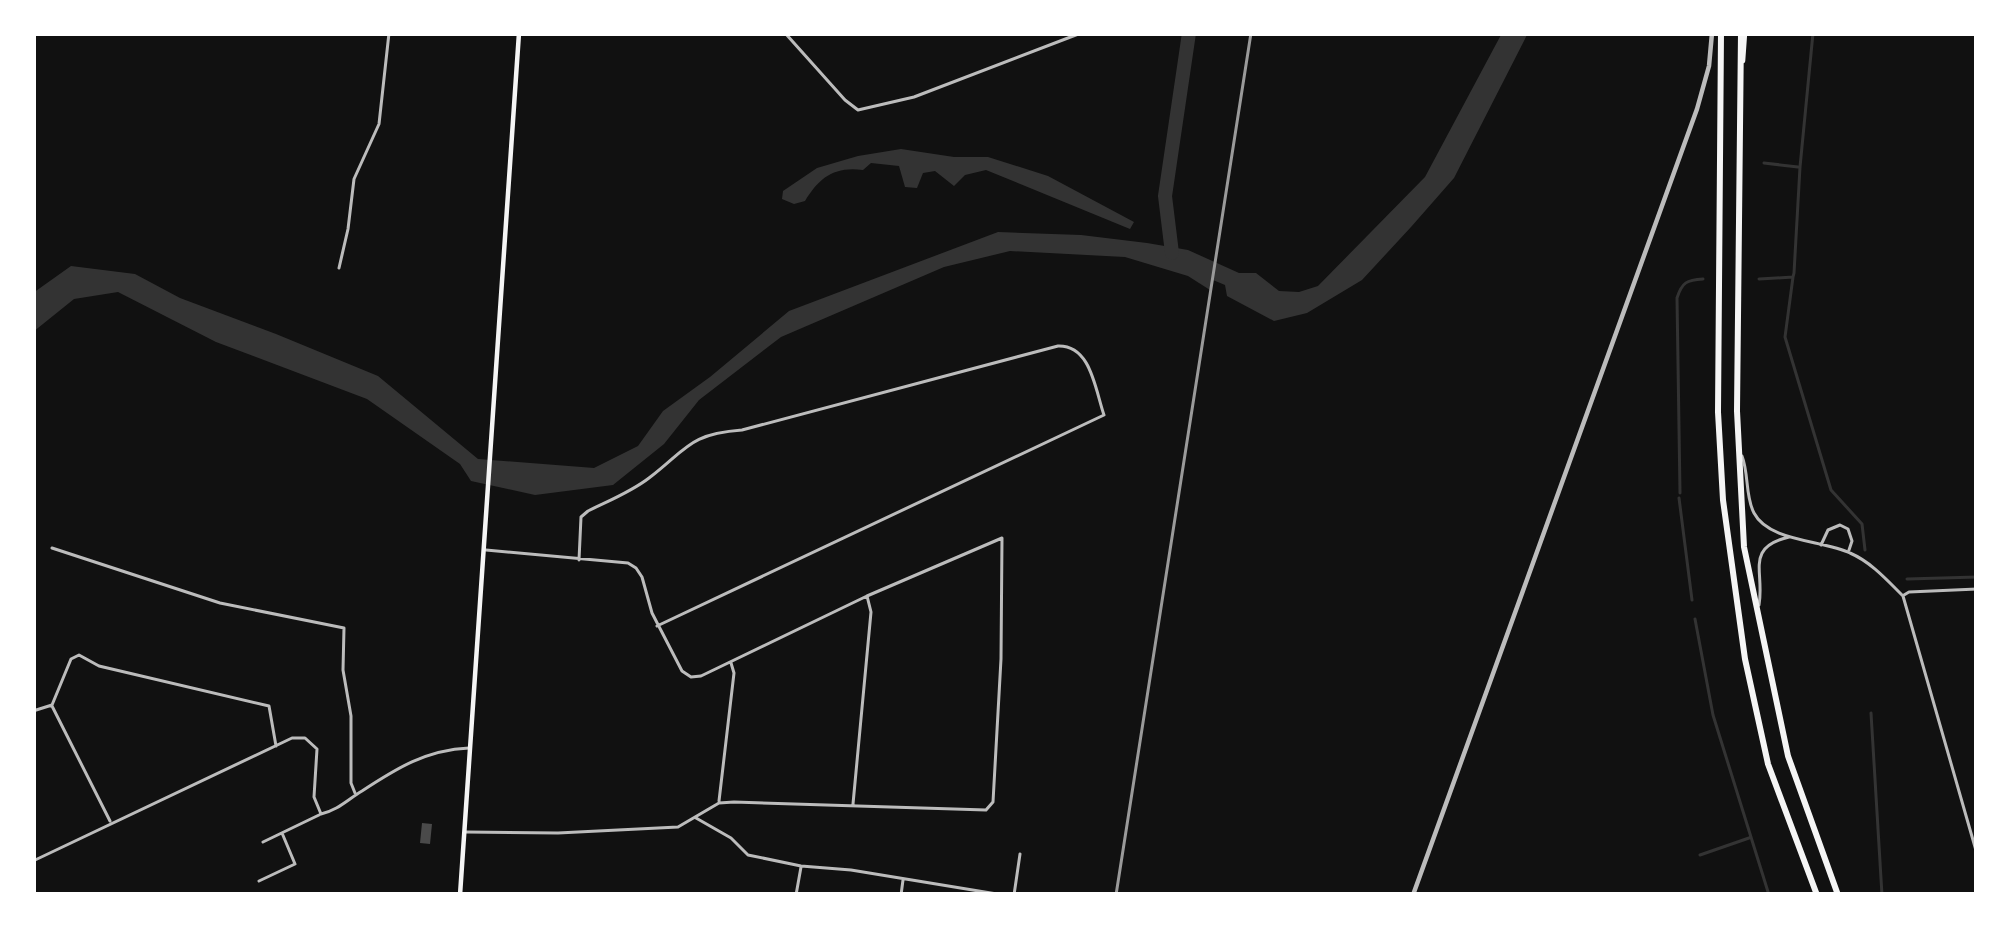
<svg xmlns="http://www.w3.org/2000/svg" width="2010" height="928" viewBox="0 0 2010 928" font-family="'IBM Plex Sans',sans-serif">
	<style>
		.water { fill: #333 }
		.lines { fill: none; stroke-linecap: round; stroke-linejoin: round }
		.stream { stroke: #333; stroke-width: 3 }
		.river { stroke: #333; stroke-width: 14 }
		.building { fill: #4a4a4a }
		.minor { stroke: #bcbcbc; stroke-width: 3 }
		.tertiary { stroke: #bcbcbc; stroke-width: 4.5 }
		.secondary { stroke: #f5f5f5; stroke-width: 4.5 }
		.primary { stroke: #f5f5f5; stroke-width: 4.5 }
		.trunk { stroke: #f5f5f5; stroke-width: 6 }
		.rail { stroke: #9a9a9a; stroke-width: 3 }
	</style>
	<rect width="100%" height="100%" fill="#111"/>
	<path class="water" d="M1502,33H1528L1454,178L1411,227L1362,280L1307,313L1274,321L1227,296L1225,285L1213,280L1210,290L1188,276L1125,257L1010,251L944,267L781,337L699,400L664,444L613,485L535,495L471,481L460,464L367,399L216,342L118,292L74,299L33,332V293L71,266L135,274L180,298L276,334L378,376L478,459L594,468L638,446L663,411L710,377L789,311L998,232L1081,235L1147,243L1188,250L1239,273H1256L1279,291L1299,292L1318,286L1425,177Z
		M901,149L954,157H988L1048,176L1134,222L1130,229L986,170L965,175L954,186L935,171L923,173L917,188L905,187L899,166L871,163L863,170C834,166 819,178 805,201L794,204L782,199L783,191L817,168L858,156Z"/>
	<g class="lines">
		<path class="stream" d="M1764,163L1798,167
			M1793,277L1785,337L1831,490L1862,524L1865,550
			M1759,279L1793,277L1794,273L1800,167L1813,33
			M1680,493L1677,298C1682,282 1687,280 1703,279
			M1679,498L1692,600
			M1907,579L1977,577
			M1695,619L1713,715L1769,895
			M1871,713L1882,895
			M1700,855L1749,838"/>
		<path class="river" d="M1172,253L1165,196L1189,33"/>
	</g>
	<path class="building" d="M422,823L432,824L430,844L420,843Z"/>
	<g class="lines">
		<path class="minor" d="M785,33L845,100L858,110L914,97L1081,33
			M339,268L348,229L354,179L379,124L389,33
			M1742,456C1749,474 1745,496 1754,513C1769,542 1824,540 1850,553C1871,562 1887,580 1903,596L1977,854
			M1821,545L1828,530L1840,525L1848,529L1852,541L1849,550
			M52,548L220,603L344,628L343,670L351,716V783L355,793
			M486,550L628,563L636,568L642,577L652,613L682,671L691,677L701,676L867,596L871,612L853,804
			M579,560L581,517L588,511C608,501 631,492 649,478C688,448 689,434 742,430L1058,346C1091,345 1095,389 1104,415L657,626
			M1904,595L1909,592L1977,589
			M1759,605C1765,572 1744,548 1789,537
			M52,706L110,821
			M33,711L52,705L71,659L79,655L99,666L269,706L276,746
			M719,801L734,673L731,663
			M696,818L731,838L748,855L801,866L851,870L1003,895
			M466,832L558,833L678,827L719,803L734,802L986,810L993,802L1001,659L1002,538L867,596
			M263,842L319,815
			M33,861L292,738H305L317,749L314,797L321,814C338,810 347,800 362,791C397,768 426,750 469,748
			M259,881L295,864L282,833
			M796,895L801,867
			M901,895L903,880
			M1014,895L1020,854"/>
		<path class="tertiary" d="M1413,895L1697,109L1709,66L1712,33"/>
		<path class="secondary" d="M1743,61L1745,33"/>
		<path class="primary" d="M460,895L519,33"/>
		<path class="trunk" d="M1721,33L1718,412L1723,500L1745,659L1768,764L1817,895
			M1741,33L1737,411L1744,547L1788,756L1838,895"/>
		<path class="rail" d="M1116,895L1251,33"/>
	</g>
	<rect width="2010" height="928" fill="none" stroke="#ffffff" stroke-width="72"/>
</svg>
